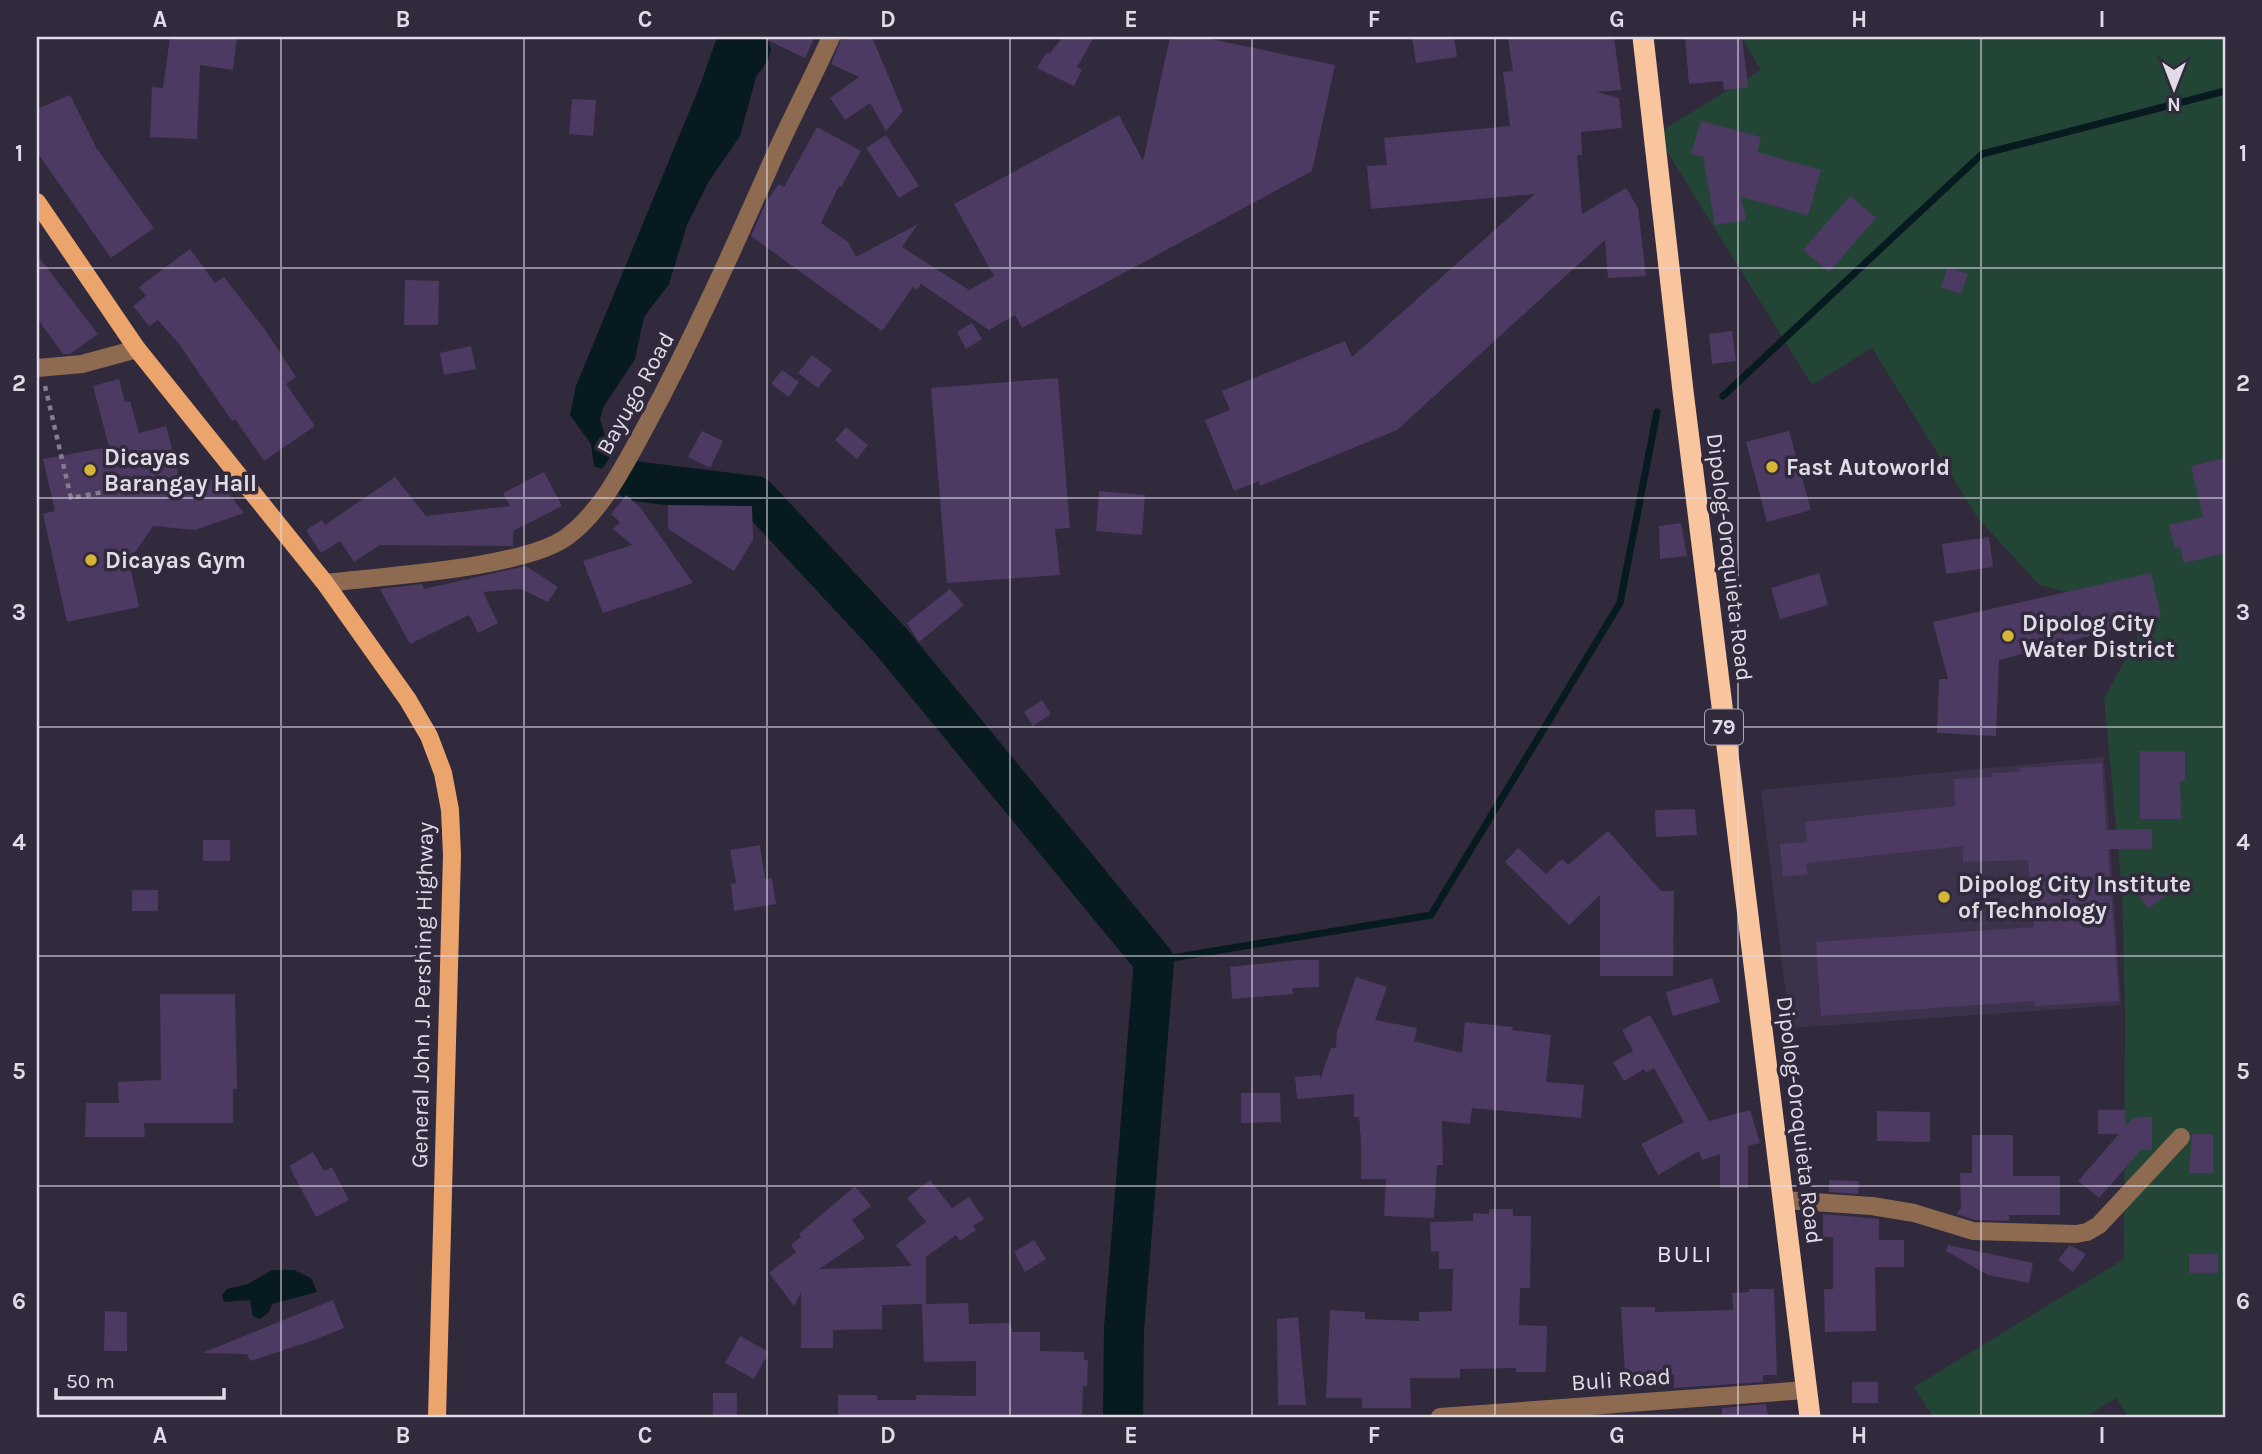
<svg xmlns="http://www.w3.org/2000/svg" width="2262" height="1454" viewBox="0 0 2262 1454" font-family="Karla,sans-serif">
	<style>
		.built { fill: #3c324b }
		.green { fill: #234536 }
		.water { fill: #061a1f }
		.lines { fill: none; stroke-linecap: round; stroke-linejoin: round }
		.stream { stroke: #061a1f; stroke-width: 7 }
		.river { stroke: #061a1f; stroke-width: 40 }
		.building { fill: #4d3a63 }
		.path { stroke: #847d8d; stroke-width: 4.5; stroke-dasharray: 5 5; stroke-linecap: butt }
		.minor { stroke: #8d6a50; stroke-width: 18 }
		.major { stroke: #eca46d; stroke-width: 18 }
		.highway { stroke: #f9c59f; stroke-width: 21 }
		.grid { fill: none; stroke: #e0dbe7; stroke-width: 2; stroke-opacity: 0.55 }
		.poi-dot { fill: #d6b534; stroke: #31293c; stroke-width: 2.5 }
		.labels { text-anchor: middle; stroke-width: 7; stroke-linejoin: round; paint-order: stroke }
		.shield { fill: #31293c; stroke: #aca6b4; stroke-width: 2 }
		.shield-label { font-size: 21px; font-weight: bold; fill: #e0dbe7 }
		.street-label { font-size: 23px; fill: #e0dbe7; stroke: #31293c }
		.poi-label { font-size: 23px; font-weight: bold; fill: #e0dbe7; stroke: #31293c; text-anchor: start }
		.neighbourhood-label { font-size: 24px; letter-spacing: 2px; fill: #e9dff8; stroke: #31293c }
		.neatline { fill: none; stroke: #e0dbe7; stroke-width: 2.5 }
		.grid-label { font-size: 23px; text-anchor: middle; font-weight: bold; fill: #e0dbe7 }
	</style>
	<rect width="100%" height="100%" fill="#31293c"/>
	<path class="built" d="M2104,757L2121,1005L1790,1028L1761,790Z"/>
	<path class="green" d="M1741,37H2225V1417H2128L2116,1398L2085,1417H1933L1914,1387L2124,1259L2125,1011L2122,890L2104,698L2138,637L2117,604L2039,585L1977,517L1872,348L1812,385L1656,134L1761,70Z"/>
	<path class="water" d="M717,37H767L771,50L768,60L756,77L740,136L709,181L687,225L669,284L644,317L635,359L604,406L600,419L611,456L602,469L594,466L591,444L570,415L576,386L701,83Z
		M272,1270H294L311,1278L317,1292L272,1304L269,1312L260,1319L253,1316L250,1300L224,1302L222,1295L227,1289L248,1284Z"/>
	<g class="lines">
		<path class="stream" d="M1723,396L1982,154L2225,91
			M1154,961L1431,915L1620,603L1657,412"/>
		<path class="river" d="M634,481L756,496L889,639L1154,961L1124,1329L1123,1417"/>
	</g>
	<path class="building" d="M170,37H237L233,70L200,65L197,139L150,137L152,87L163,88Z
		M761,37H815L805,58Z
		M842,37H872L903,111L886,131L870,103L845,120L830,98L859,77L831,64Z
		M1063,37H1094L1077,67L1082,70L1074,86L1037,68L1047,52L1050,53Z
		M1170,37H1201L1335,65L1312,171L1022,328L1015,315L989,330L921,284L917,290L913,287L882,331L751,236L766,202L779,184L784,187L817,127L861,151L841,187L839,186L821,223L848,242L856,257L918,224L902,247L969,290L994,276L954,204L1119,115L1143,161Z
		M1412,37H1454L1457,57L1416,63Z
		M1508,37H1614L1621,90L1597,92L1619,98L1622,128L1581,132L1582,155H1577L1582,214L1626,188L1638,208L1646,276L1608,278L1605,240L1397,430L1260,486L1259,481L1234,491L1205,420L1230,410L1222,391L1345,341L1352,357L1535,194L1371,209L1367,166L1387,165L1384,138L1510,126L1503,72L1513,71Z
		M1685,37H1742L1748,87L1724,90L1723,81L1689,84Z
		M70,95L97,149L154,228L111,258L37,152V109Z
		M572,99L596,100L593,136L569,134Z
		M1701,121L1761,137L1757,152L1821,170L1808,215L1741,197L1746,220L1715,225L1703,157L1691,154Z
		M886,135L919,186L899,198L866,148Z
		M1850,196L1876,218L1829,272L1803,250Z
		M190,249L215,283L224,277L266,331L296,377L286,384L315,426L264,461L235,419L232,421L179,344L158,320L149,326L133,306L146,296L139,287Z
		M37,255L98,334L70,354H63L37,318Z
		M1948,267L1968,274L1961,294L1941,287Z
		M405,280L439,281L438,325H404Z
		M972,323L982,339L966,349L957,332Z
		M1732,331L1736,361L1712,364L1709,334Z
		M471,346L476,369L444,375L440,353Z
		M812,355L832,370L818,388L798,373Z
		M782,370L799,382L789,397L771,384Z
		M1058,378L1070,528L1055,529L1060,575L947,583L931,388Z
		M119,379L125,402L130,401L139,433L166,426L183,491L216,478L244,513L195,530L153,526L136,551L128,557L139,607L67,622L43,514L55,511L43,459L109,447L93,386Z
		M846,427L868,445L857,459L835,440Z
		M702,431L723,441L710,468L688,457Z
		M1789,431L1811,510L1767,522L1746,442Z
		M2225,458V553L2184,563L2180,547L2175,548L2169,525L2203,517L2191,466Z
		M544,472L562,506L513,531V546L380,545L354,562L340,541L321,553L306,530L322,520L325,525L395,477L426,516L510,506L503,493Z
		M1099,491L1145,495L1142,535L1096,531Z
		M626,495L640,507L693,583L603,613L583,561L632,545L613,529L620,522L611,514Z
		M668,505L752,506L753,540L734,571L668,529Z
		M1681,523L1687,556L1660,559L1659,526Z
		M1989,537L1993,567L1946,574L1942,544Z
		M526,566L558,587L548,602L521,589L483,592L498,623L478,633L469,615L410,644L380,589L422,584L424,589Z
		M1819,573L1828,605L1780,619L1771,588Z
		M2151,573L2161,617L1999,660L1996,736L1937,733L1939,679H1948L1933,622Z
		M950,589L964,605L919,642L907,623Z
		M1042,700L1051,714L1033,726L1024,712Z
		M2140,751H2185V781H2180L2181,819H2140Z
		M2102,763L2106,830L2152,829V849H2108L2119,1001L2035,1006V1001L1821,1016L1816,942L2034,927L2028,860L1963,862V846L1806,863L1808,874L1783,877L1780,844L1807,842L1805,822L1955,806L1954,779L1992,777V773L2020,772L2019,768Z
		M1695,809L1697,835L1656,837L1655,810Z
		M1608,831L1661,891H1674L1673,976H1600V895L1569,925L1505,862L1518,848L1546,874L1562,859L1568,865Z
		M203,840H230V861H203Z
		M760,845L765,879L772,878L776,904L734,911L731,884L736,883L730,850Z
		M2156,877L2169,893L2149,908L2136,893Z
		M132,890H158V911H132Z
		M1295,960H1319V987L1292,988L1293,994L1232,999L1230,967Z
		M1356,977L1387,987L1375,1020L1417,1028L1414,1041L1462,1053L1465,1022L1513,1027L1512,1030L1551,1035L1546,1082L1584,1085L1581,1118L1472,1108L1470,1124L1442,1121L1443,1165H1437L1434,1218L1384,1216L1386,1179H1361V1140L1359,1117H1354V1094L1297,1099L1295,1077L1320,1075V1080L1331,1048H1336L1337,1032Z
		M1712,978L1720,1002L1673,1016L1666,992Z
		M160,994H235L237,1089H233V1123H144L145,1137H85L86,1103H119L118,1082L161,1080Z
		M1650,1015L1709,1121L1750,1110L1760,1143L1748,1146V1188H1720V1154L1702,1160L1699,1151L1658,1175L1641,1144L1684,1122L1654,1068L1646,1073L1644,1069L1624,1081L1613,1062L1633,1051L1622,1030Z
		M1241,1093H1280L1281,1122L1241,1123Z
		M2098,1110H2125L2126,1127L2133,1118L2152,1117V1150H2141L2099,1198L2078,1181L2119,1134H2098Z
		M1877,1111L1930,1112V1142L1877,1141Z
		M2192,1134H2213V1173H2189Z
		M1972,1135H2013V1176H2060V1215H2009V1221L1975,1220L1957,1214L1961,1207L1960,1173H1972Z
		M313,1152L324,1171L332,1167L349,1200L316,1217L289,1166Z
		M930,1180L952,1208L969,1197L984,1219L973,1226L976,1230L960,1241L956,1235L926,1257V1304L968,1303L969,1324L1011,1323L1012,1332H1040V1351L1084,1352V1360H1088L1087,1386H1083L1082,1417H838V1395H877V1400H916V1395L976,1396V1361L924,1362L922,1304L882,1305V1329L833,1330V1348H801V1293L794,1306L769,1273L796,1252L791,1245L801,1237L799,1234L855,1186L871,1206L852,1220L865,1238L819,1269L912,1266L896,1245L926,1222L907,1198Z
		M1829,1180L1859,1181L1858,1194L1829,1192Z
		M1489,1209H1513V1216H1531L1530,1288H1520L1519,1325L1547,1326L1546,1372H1516V1368L1460,1369V1378H1410L1411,1408H1362V1398H1326L1330,1310L1365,1312V1319L1419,1321V1312L1452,1311L1453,1269H1439V1251L1431,1252L1430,1222L1473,1221V1213L1489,1214Z
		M1823,1214L1879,1219V1240H1904V1267H1875L1876,1331L1825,1332L1824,1289H1833V1237H1823Z
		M1034,1240L1046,1259L1025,1272L1014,1252Z
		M1948,1245L2033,1263L2029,1283L1988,1275L1946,1251Z
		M2070,1245L2086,1254L2073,1272L2058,1260Z
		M2189,1254H2218V1273H2189Z
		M1749,1289H1774L1777,1375H1763V1382L1674,1388V1375L1625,1374L1621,1307H1655V1312L1733,1310L1732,1293L1749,1292Z
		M333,1300L344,1328L314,1340L250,1361L247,1354L202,1353Z
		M105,1311L127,1312V1351H104Z
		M1298,1317L1306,1405H1278L1277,1319Z
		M740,1336L769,1352L754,1379L725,1363Z
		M1852,1382H1878V1403H1852Z
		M713,1393H737V1417H713Z
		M1766,1404L1768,1417H1722V1408Z"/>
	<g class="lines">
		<path class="path" d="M45,386L71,498L108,491"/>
		<path class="minor" d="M37,368L82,364L137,349
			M325,583C382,576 527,568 568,536C603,510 626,462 647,424C692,340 731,254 770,166C789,122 812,80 831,37
			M1783,1200L1872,1206L1914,1213L1973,1231L2076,1234L2087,1232L2099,1225L2181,1137
			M1440,1417L1806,1390"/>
		<path class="major" d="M37,202L137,349L325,583L408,700L429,736L443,773L450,810L452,855L437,1417"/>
		<path class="highway" d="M1643,37L1683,391L1810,1417"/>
	</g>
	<path class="grid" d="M281,37V1417M524,37V1417M767,37V1417M1010,37V1417M1252,37V1417M1495,37V1417M1738,37V1417M1981,37V1417M37,268H2225M37,498H2225M37,727H2225M37,956H2225M37,1186H2225"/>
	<g class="poi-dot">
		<circle cx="1772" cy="467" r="7"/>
		<circle cx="90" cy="470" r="7"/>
		<circle cx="91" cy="560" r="7"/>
		<circle cx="2008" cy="636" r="7"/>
		<circle cx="1944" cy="897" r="7"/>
	</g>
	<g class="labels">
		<rect class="shield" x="1705" y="709.5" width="38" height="35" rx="5"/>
		<g class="shield-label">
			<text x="1724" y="734">79</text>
		</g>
		<g class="street-label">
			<text transform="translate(635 393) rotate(-61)" y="8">Bayugo Road</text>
			<text transform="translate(1730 557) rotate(83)" y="8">Dipolog-Oroquieta Road</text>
			<text transform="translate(422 995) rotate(-89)" y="8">General John J. Pershing Highway</text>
			<text transform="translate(1800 1120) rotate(83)" y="8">Dipolog-Oroquieta Road</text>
			<text transform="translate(1621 1379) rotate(-4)" y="8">Buli Road</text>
		</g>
		<g class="poi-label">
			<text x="104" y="465">Dicayas<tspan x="104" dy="26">Barangay Hall</tspan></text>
			<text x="1786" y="475">Fast Autoworld</text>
			<text x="105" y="568">Dicayas Gym</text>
			<text x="2022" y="631">Dipolog City<tspan x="2022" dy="26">Water District</tspan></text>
			<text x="1958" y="892">Dipolog City Institute<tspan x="1958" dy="26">of Technology</tspan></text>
		</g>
		<g class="neighbourhood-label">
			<text x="1685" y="1262">BULI</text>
		</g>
	</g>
	<rect width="2262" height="1454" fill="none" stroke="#31293c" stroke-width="77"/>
	<g transform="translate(2174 88) rotate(180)" stroke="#31293c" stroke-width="5" paint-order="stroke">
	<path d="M0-5L12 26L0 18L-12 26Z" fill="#e0dbe7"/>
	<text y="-10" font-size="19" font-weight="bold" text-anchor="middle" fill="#e0dbe7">N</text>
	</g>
	<path d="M56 1388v10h168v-10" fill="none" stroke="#e0dbe7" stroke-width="3.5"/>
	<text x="66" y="1388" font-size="21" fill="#e0dbe7" stroke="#31293c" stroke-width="5" paint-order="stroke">50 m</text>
	<rect x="38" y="38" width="2186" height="1378" class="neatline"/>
	<g class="grid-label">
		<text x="160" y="27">A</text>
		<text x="403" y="27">B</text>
		<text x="645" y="27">C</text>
		<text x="888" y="27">D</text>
		<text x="1131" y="27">E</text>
		<text x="1374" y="27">F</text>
		<text x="1617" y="27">G</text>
		<text x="1859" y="27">H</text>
		<text x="2102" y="27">I</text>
		<text x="19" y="161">1</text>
		<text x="2243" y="161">1</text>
		<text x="19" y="391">2</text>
		<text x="2243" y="391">2</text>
		<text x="19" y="620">3</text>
		<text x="2243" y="620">3</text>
		<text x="19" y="850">4</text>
		<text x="2243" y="850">4</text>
		<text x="19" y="1079">5</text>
		<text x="2243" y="1079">5</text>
		<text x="19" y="1309">6</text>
		<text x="2243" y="1309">6</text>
		<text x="160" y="1443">A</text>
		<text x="403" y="1443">B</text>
		<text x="645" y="1443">C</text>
		<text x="888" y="1443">D</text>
		<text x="1131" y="1443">E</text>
		<text x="1374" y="1443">F</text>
		<text x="1617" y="1443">G</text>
		<text x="1859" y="1443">H</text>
		<text x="2102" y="1443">I</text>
	</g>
</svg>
